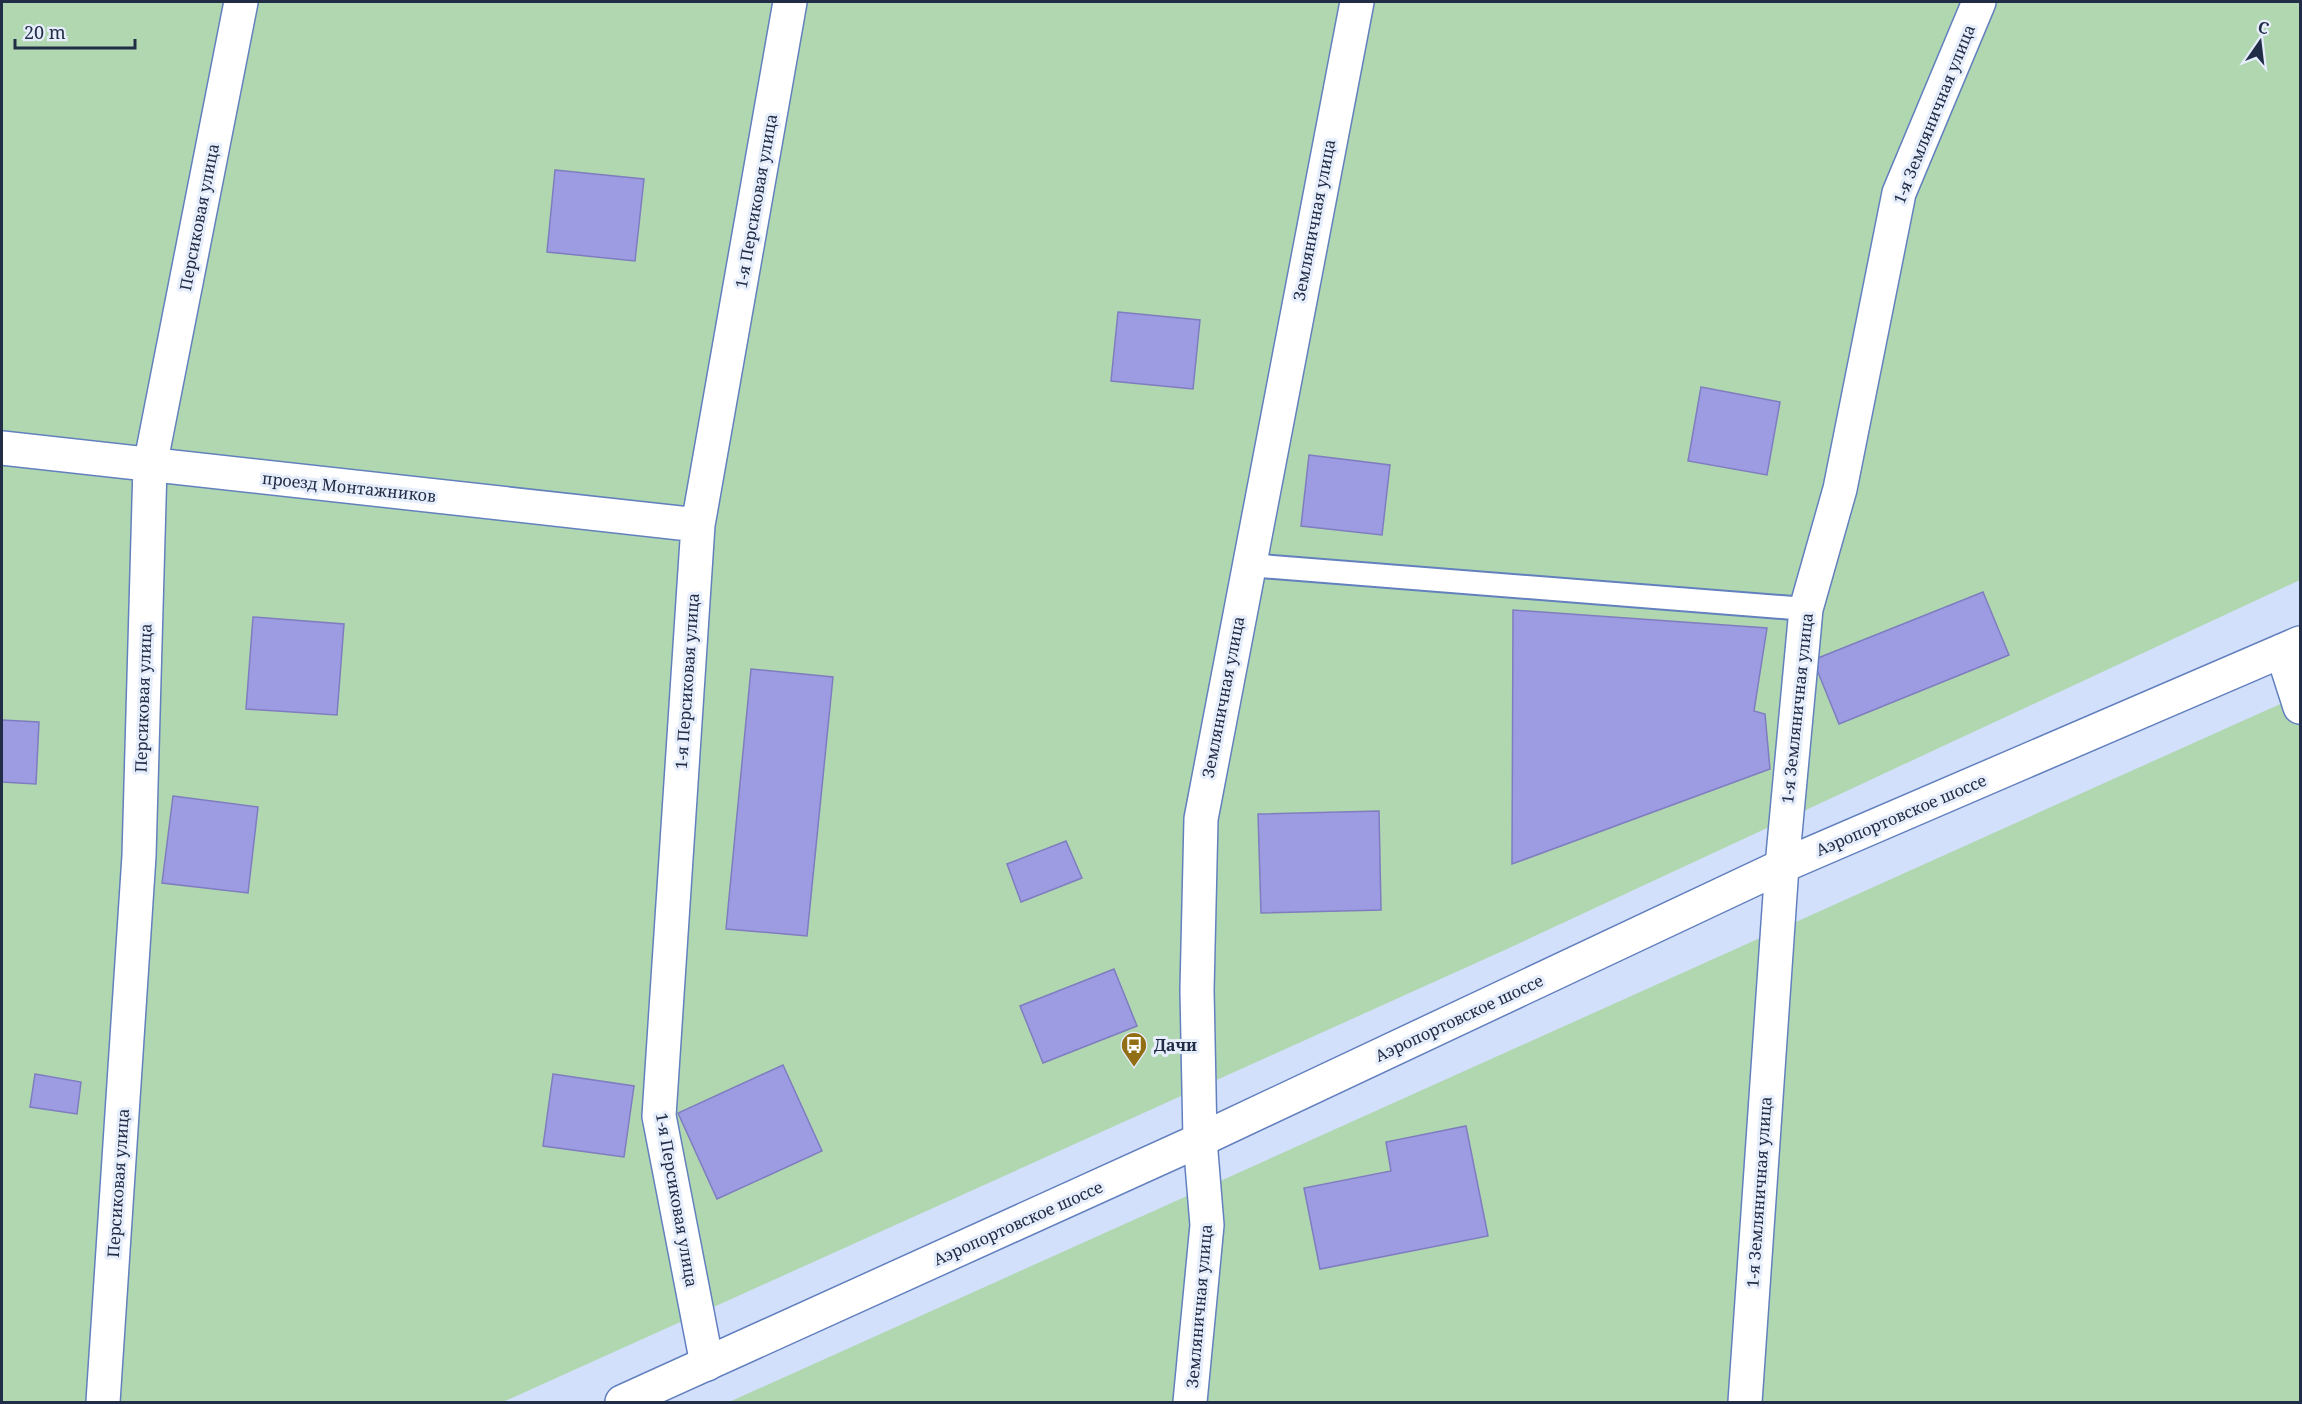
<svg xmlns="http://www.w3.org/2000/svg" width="2302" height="1404" viewBox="0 0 2302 1404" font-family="'Noto Serif',serif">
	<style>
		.green { fill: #b0d7b0 }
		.building { fill: #9d9be1; stroke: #7f7dc0; stroke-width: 1.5 }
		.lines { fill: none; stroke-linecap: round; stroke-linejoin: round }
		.lane-casing { stroke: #6380be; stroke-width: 26 }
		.street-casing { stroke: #6380be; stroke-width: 36 }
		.secondary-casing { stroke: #6380be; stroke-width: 36 }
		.lane { stroke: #fff; stroke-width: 22 }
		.street { stroke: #fff; stroke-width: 33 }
		.secondary { stroke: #fff; stroke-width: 33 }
		.labels { text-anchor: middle; stroke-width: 6; stroke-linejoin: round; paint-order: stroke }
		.street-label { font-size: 16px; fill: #212d47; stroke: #e6edfb }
		.poi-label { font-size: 16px; font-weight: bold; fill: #212d47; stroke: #e6edfb; text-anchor: start }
	</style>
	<rect width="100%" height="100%" fill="#d3e0fc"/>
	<path class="green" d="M2,2H2300V580L1507,949L503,1402H2Z
		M2300,695V1402H729Z"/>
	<path class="building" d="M555,170L644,179L635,261L547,252Z
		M1118,312L1200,320L1193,389L1111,381Z
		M1701,387L1780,402L1767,475L1688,461Z
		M1309,455L1390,465L1382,535L1301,526Z
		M1983,592L2009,655L1839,724L1813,660Z
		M1513,610L1767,628L1754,711L1765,714L1770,769L1512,864Z
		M253,617L344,624L337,715L246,709Z
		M751,669L833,677L807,936L726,929Z
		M2,720L39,722L36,784L2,782Z
		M173,796L258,807L248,893L162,883Z
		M1379,811L1381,910L1261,913L1258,814Z
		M1066,841L1082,878L1021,902L1007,864Z
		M1114,969L1137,1026L1043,1063L1020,1006Z
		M783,1065L822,1151L717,1199L678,1113Z
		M35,1074L81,1082L77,1114L30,1107Z
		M553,1074L634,1086L624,1157L543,1146Z
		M1466,1126L1488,1236L1320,1269L1304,1188L1391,1171L1386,1142Z"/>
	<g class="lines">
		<g class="lane-casing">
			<path id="lane" d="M1248,565L1806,609"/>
		</g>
		<g class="street-casing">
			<path id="street" d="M2,448L698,525
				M2282,651L2300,707
				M707,1364L659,1116L698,525L790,2
				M103,1402L139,856L150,466L241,2
				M1190,1402L1207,1225L1200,1140L1197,990L1201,819L1357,2
				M1745,1402L1782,866L1806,609L1840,489L1899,193L1979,2"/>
		</g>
		<g class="secondary-casing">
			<path id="secondary" d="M622,1402L1200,1140L1782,866L2300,643"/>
		</g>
		<use href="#lane" class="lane"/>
		<use href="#street" class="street"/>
		<use href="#secondary" class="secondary"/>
	</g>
	<defs>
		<g id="bus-pin" transform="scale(1.35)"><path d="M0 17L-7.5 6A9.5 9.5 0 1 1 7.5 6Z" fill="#926f15" stroke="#e6edfb"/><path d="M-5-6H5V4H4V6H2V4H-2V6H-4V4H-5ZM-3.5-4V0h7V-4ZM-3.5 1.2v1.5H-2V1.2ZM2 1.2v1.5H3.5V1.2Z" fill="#fff"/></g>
	</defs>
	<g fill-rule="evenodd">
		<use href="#bus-pin" x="1134" y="1045"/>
	</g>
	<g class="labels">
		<g class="street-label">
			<text transform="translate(1934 114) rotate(-68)" y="6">1-я Земляничная улица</text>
			<text transform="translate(756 201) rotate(-80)" y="6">1-я Персиковая улица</text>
			<text transform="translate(199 217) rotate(-79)" y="6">Персиковая улица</text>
			<text transform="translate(1314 220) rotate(-79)" y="6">Земляничная улица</text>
			<text transform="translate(349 487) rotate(6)" y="6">проезд Монтажников</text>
			<text transform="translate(687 681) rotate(-86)" y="6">1-я Персиковая улица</text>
			<text transform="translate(1223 697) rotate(-79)" y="6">Земляничная улица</text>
			<text transform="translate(143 698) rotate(-88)" y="6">Персиковая улица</text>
			<text transform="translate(1797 708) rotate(-84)" y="6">1-я Земляничная улица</text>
			<text transform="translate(1901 815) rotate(-23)" y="6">Аэропортовское шоссе</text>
			<text transform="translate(1459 1018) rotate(-25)" y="6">Аэропортовское шоссе</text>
			<text transform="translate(118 1183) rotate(-86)" y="6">Персиковая улица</text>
			<text transform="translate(1759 1192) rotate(-86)" y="6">1-я Земляничная улица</text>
			<text transform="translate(677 1200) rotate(80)" y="6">1-я Персиковая улица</text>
			<text transform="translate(1018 1223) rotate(-24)" y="6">Аэропортовское шоссе</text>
			<text transform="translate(1199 1306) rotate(-85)" y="6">Земляничная улица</text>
		</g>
		<g class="poi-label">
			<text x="1154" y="1051">Дачи</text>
		</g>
	</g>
	<rect width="2302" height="1404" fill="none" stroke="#212d47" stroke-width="6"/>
	<g transform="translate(2260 42) rotate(14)" stroke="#e6edfb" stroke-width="4.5" paint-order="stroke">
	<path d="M0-4.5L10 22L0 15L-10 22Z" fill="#212d47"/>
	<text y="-9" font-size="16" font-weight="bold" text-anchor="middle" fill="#212d47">С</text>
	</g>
	<path d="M15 39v9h120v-9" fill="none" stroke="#212d47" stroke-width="3"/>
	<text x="24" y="39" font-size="18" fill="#212d47" stroke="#e6edfb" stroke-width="4.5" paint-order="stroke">20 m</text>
</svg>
